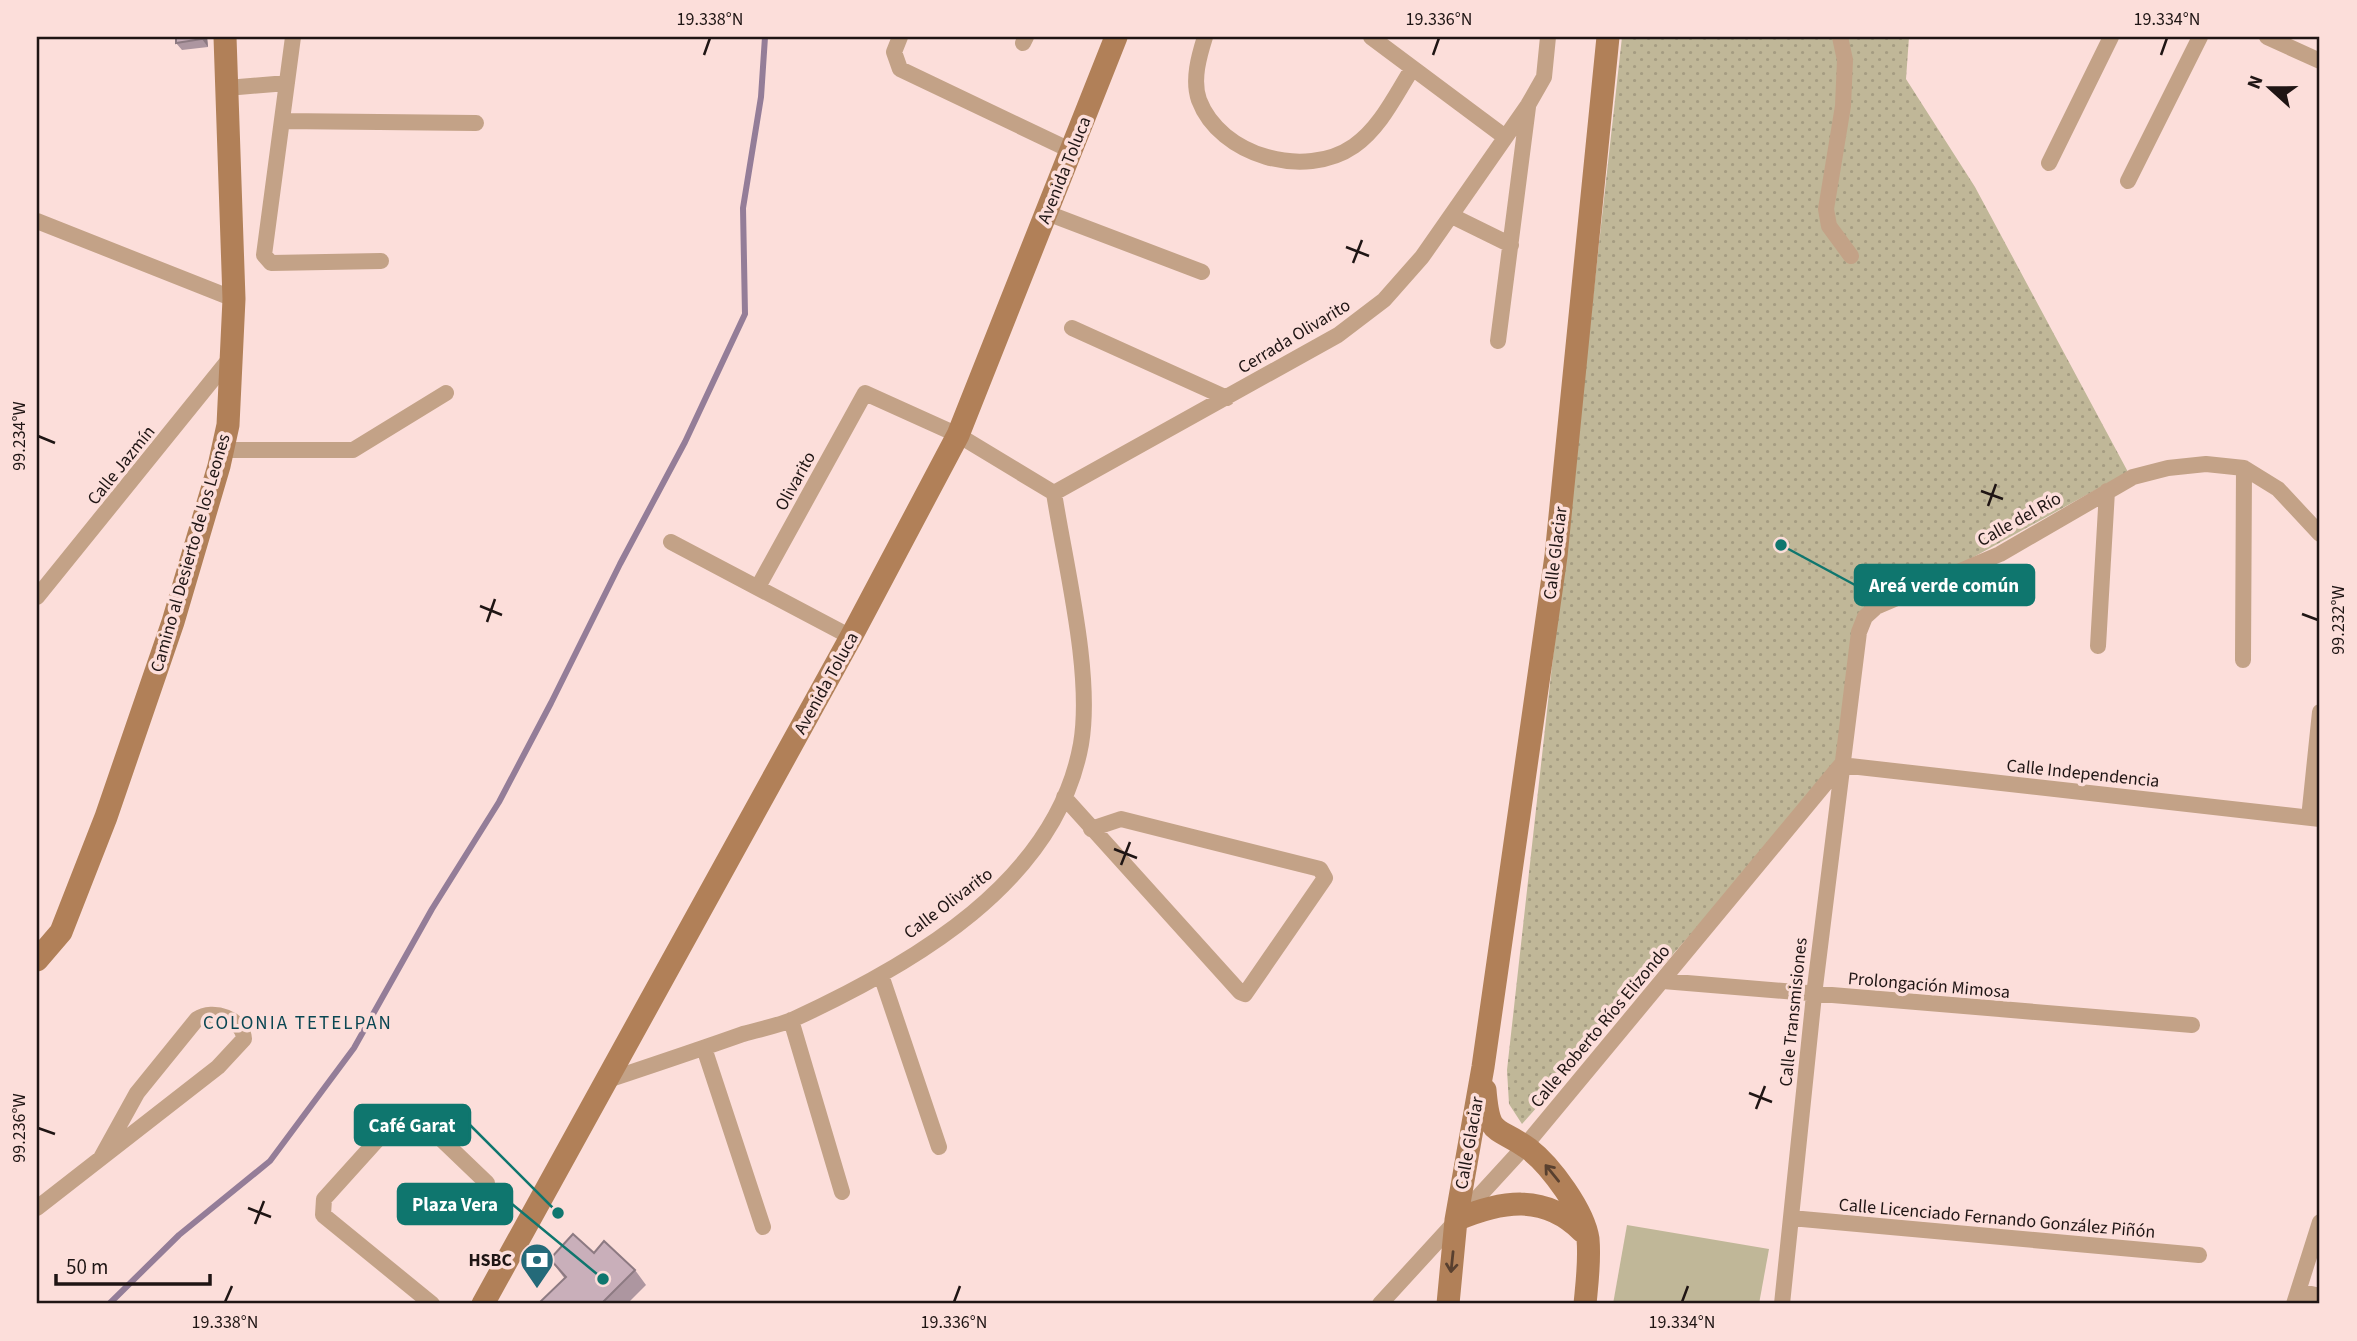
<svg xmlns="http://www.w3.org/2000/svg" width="2357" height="1341" viewBox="0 0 2357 1341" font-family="'Source Sans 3',sans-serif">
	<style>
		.park { fill: url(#park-dots) }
		.pitch { fill: #c0b798 }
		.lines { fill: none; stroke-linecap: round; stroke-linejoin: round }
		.stream { stroke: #947d98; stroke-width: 6 }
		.street { stroke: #c3a287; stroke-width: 16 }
		.secondary { stroke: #b18058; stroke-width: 23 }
		.wall { fill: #ad96a0 }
		.shaded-wall { fill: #8d7a82 }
		.building { fill: #c9afba; stroke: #8d7a82; stroke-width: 2 }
		.oneway { stroke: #59402f }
		.ticks { fill: none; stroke: #1f1514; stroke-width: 2.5 }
		.labels { text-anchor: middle; stroke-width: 7; stroke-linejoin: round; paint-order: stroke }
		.street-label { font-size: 18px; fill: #1f1514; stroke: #fcdeda }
		.poi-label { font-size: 18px; font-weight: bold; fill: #1f1514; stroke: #fcdeda; text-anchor: end }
		.neighbourhood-label { font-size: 19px; letter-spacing: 2px; fill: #0a4652; stroke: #fcdeda }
		.leader { fill: none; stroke: #0f766e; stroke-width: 2.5 }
		.callout-dot { fill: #0f766e; stroke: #fcdeda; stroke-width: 2.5 }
		.callout { fill: #0f766e; stroke: #0f766e; stroke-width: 2.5 }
		.callout-label { font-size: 19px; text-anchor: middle; font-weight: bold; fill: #fff }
		.neatline { fill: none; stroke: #1f1514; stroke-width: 2.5 }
		.ticks-label { font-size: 18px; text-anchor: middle; fill: #1f1514 }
	</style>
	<defs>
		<pattern id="park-dots" width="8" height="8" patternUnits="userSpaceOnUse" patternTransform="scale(1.75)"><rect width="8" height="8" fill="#c0b798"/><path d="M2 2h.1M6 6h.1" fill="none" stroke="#a59c82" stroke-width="1.8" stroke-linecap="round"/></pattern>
	</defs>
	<rect width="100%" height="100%" fill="#fcdeda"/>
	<path class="park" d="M1622,37H1909L1906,79L1975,187L2128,472L1865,617L1841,765L1522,1124L1509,1104L1507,1070Z"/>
	<path class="pitch" d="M1627,1225L1769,1249L1759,1304H1613Z"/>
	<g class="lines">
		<path class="stream" d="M109,1304L179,1235L270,1161L354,1048L432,909L499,802L551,703L620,564L685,442L745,314L743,208L761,97L765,37"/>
		<path class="street" d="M293,37L264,255L271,263L381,261
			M900,37L894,52L900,69L1072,151
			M1205,37C1199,56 1192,80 1199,100C1220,156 1305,180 1354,146C1380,128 1395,96 1412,69
			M1371,37L1505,137
			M1840,37L1845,60L1843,106L1826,209L1829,226L1851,256
			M2267,37L2320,61
			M1023,43L1026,37
			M227,88L287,83
			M282,121L476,123
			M2049,163L2111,37
			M2128,181L2200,37
			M1047,213L1202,272
			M1452,216L1511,245
			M37,221L234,299
			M1072,328L1227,398
			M1498,341L1528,107
			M223,450H353L446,393
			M1054,493L1338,335L1384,300L1422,257L1528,105L1544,77L1548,37
			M671,542L851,637
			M37,597L231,357
			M2098,646L2107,491
			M2243,660L2244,468
			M1841,765L2320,819
			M1064,797L1240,992L1245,994L1325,878L1320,869L1121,819L1091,829
			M2309,818L2320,712
			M881,975L939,1147
			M1663,981L2192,1025
			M791,1020L842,1192
			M704,1048L763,1227
			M608,1080C653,1065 698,1050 743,1034C760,1029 778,1026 794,1019C911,965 1056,883 1081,744C1093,674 1065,564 1054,493L958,435L865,393L758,587
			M37,1208L218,1067L244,1039C243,1019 213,1008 197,1019L137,1093L101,1158
			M1791,1218L2199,1255
			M2298,1291L2320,1296
			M432,1304L323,1215L324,1199L398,1117L415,1114L487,1183
			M1380,1304L1524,1147L1840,766
			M1782,1304L1814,995L1859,632L1865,617L1876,607L2000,554L2133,477L2168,468L2206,464L2244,468L2278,489L2320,534
			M2294,1304L2320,1222"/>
		<path class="secondary" d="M37,960L61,932L106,817L173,622L219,466L228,425L234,299L225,37
			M1485,1090C1489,1139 1496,1125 1529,1149C1551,1166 1584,1211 1588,1239C1590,1261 1587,1283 1585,1304
			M1456,1220C1501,1201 1544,1193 1582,1231
			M483,1304L851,637L958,435L1116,37
			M1448,1304L1456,1220L1483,1067L1556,556L1608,37"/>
	</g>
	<path class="wall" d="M207,37L208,47L182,50L176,43Z
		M594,1253L635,1270L646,1285L627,1304H538L565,1279L550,1259Z"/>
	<path class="shaded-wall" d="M202,37H207L208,47L202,39Z"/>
	<path class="building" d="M176,37H202V39L176,43Z
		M573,1234L594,1253L604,1241L635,1270L601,1304H538L566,1277L550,1259Z"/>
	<defs><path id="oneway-shaft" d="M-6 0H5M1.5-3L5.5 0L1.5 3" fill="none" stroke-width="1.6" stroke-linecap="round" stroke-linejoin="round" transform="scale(1.75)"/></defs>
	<g class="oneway">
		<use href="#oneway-shaft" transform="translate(1552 1173) rotate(-129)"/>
		<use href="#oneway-shaft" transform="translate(1452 1262) rotate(96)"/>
	</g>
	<path class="ticks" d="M704,55L710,38M1433,55L1439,38M2161,55L2167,38M1346,247L1369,256M1353,263L1362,240M38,436L55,443M1981,491L2003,499M1988,506L1996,484M480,606L502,615M2302,614L2318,620M487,622L495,599M1114,849L1137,858M1121,865L1130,842M1749,1093L1772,1102M1756,1109L1765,1086M38,1128L55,1134M248,1208L271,1217M255,1224L264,1201M225,1302L232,1286M954,1302L960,1286M1682,1302L1688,1286"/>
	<defs>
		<g id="bank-pin" transform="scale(1.75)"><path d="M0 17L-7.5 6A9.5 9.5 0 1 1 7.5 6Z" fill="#246a79" stroke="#fcdeda"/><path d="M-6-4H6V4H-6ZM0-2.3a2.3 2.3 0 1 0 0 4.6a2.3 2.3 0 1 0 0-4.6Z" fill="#fff"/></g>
	</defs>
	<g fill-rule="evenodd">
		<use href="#bank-pin" x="537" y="1260"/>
	</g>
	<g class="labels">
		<g class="street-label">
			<text transform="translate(1064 170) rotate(-68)" y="6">Avenida Toluca</text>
			<text transform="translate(1294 336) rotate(-31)" y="6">Cerrada Olivarito</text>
			<text transform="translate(121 465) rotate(-51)" y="6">Calle Jazmín</text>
			<text transform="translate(795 481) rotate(-61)" y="6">Olivarito</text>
			<text transform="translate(2019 519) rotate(-29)" y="6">Calle del Río</text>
			<text transform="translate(190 553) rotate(-74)" y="6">Camino al Desierto de los Leones</text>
			<text transform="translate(1555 553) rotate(-83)" y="6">Calle Glaciar</text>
			<text transform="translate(826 683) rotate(-61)" y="6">Avenida Toluca</text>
			<text transform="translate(2083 773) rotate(6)" y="6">Calle Independencia</text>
			<text transform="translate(948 903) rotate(-37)" y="6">Calle Olivarito</text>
			<text transform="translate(1929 985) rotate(5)" y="6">Prolongación Mimosa</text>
			<text transform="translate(1793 1012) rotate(-84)" y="6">Calle Transmisiones</text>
			<text transform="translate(1600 1026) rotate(-50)" y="6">Calle Roberto Ríos Elizondo</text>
			<text transform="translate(1469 1143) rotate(-80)" y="6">Calle Glaciar</text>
			<text transform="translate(1997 1218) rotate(5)" y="6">Calle Licenciado Fernando González Piñón</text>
		</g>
		<g class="poi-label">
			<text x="512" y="1266">HSBC</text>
		</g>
		<g class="neighbourhood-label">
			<text x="298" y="1029">COLONIA TETELPAN</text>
		</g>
	</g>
	<path class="leader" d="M1781 545L1855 585M558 1213L470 1125M603 1279L512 1204"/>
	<g class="callout-dot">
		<circle cx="1781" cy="545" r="7"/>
		<circle cx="558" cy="1213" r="7"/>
		<circle cx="603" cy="1279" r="7"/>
	</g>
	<g class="callout">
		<rect x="1855" y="565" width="179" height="40" rx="7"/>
		<rect x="355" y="1105" width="115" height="40" rx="7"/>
		<rect x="398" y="1184" width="114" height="40" rx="7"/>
	</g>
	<g class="callout-label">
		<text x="1944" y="592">Areá verde común</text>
		<text x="412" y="1132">Café Garat</text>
		<text x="455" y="1211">Plaza Vera</text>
	</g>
	<rect width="2357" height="1341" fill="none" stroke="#fcdeda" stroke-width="77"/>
	<g transform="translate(2270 88) rotate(291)" stroke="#fcdeda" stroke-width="5" paint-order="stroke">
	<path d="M0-5L12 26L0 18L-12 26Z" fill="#1f1514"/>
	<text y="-10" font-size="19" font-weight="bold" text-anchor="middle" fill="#1f1514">N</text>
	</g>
	<path d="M56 1274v10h154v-10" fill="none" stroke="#1f1514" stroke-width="3.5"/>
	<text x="66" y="1274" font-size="21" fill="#1f1514" stroke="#fcdeda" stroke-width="5" paint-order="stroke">50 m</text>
	<rect x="38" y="38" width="2280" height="1264" class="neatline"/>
	<g class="ticks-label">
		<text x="710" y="25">19.338°N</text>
		<text x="1439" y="25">19.336°N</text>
		<text x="2167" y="25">19.334°N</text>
		<text transform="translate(19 436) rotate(-90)" y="6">99.234°W</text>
		<text transform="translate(2338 620) rotate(-90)" y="6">99.232°W</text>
		<text transform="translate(19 1128) rotate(-90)" y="6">99.236°W</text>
		<text x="225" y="1328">19.338°N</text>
		<text x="954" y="1328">19.336°N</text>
		<text x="1682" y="1328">19.334°N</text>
	</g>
</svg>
